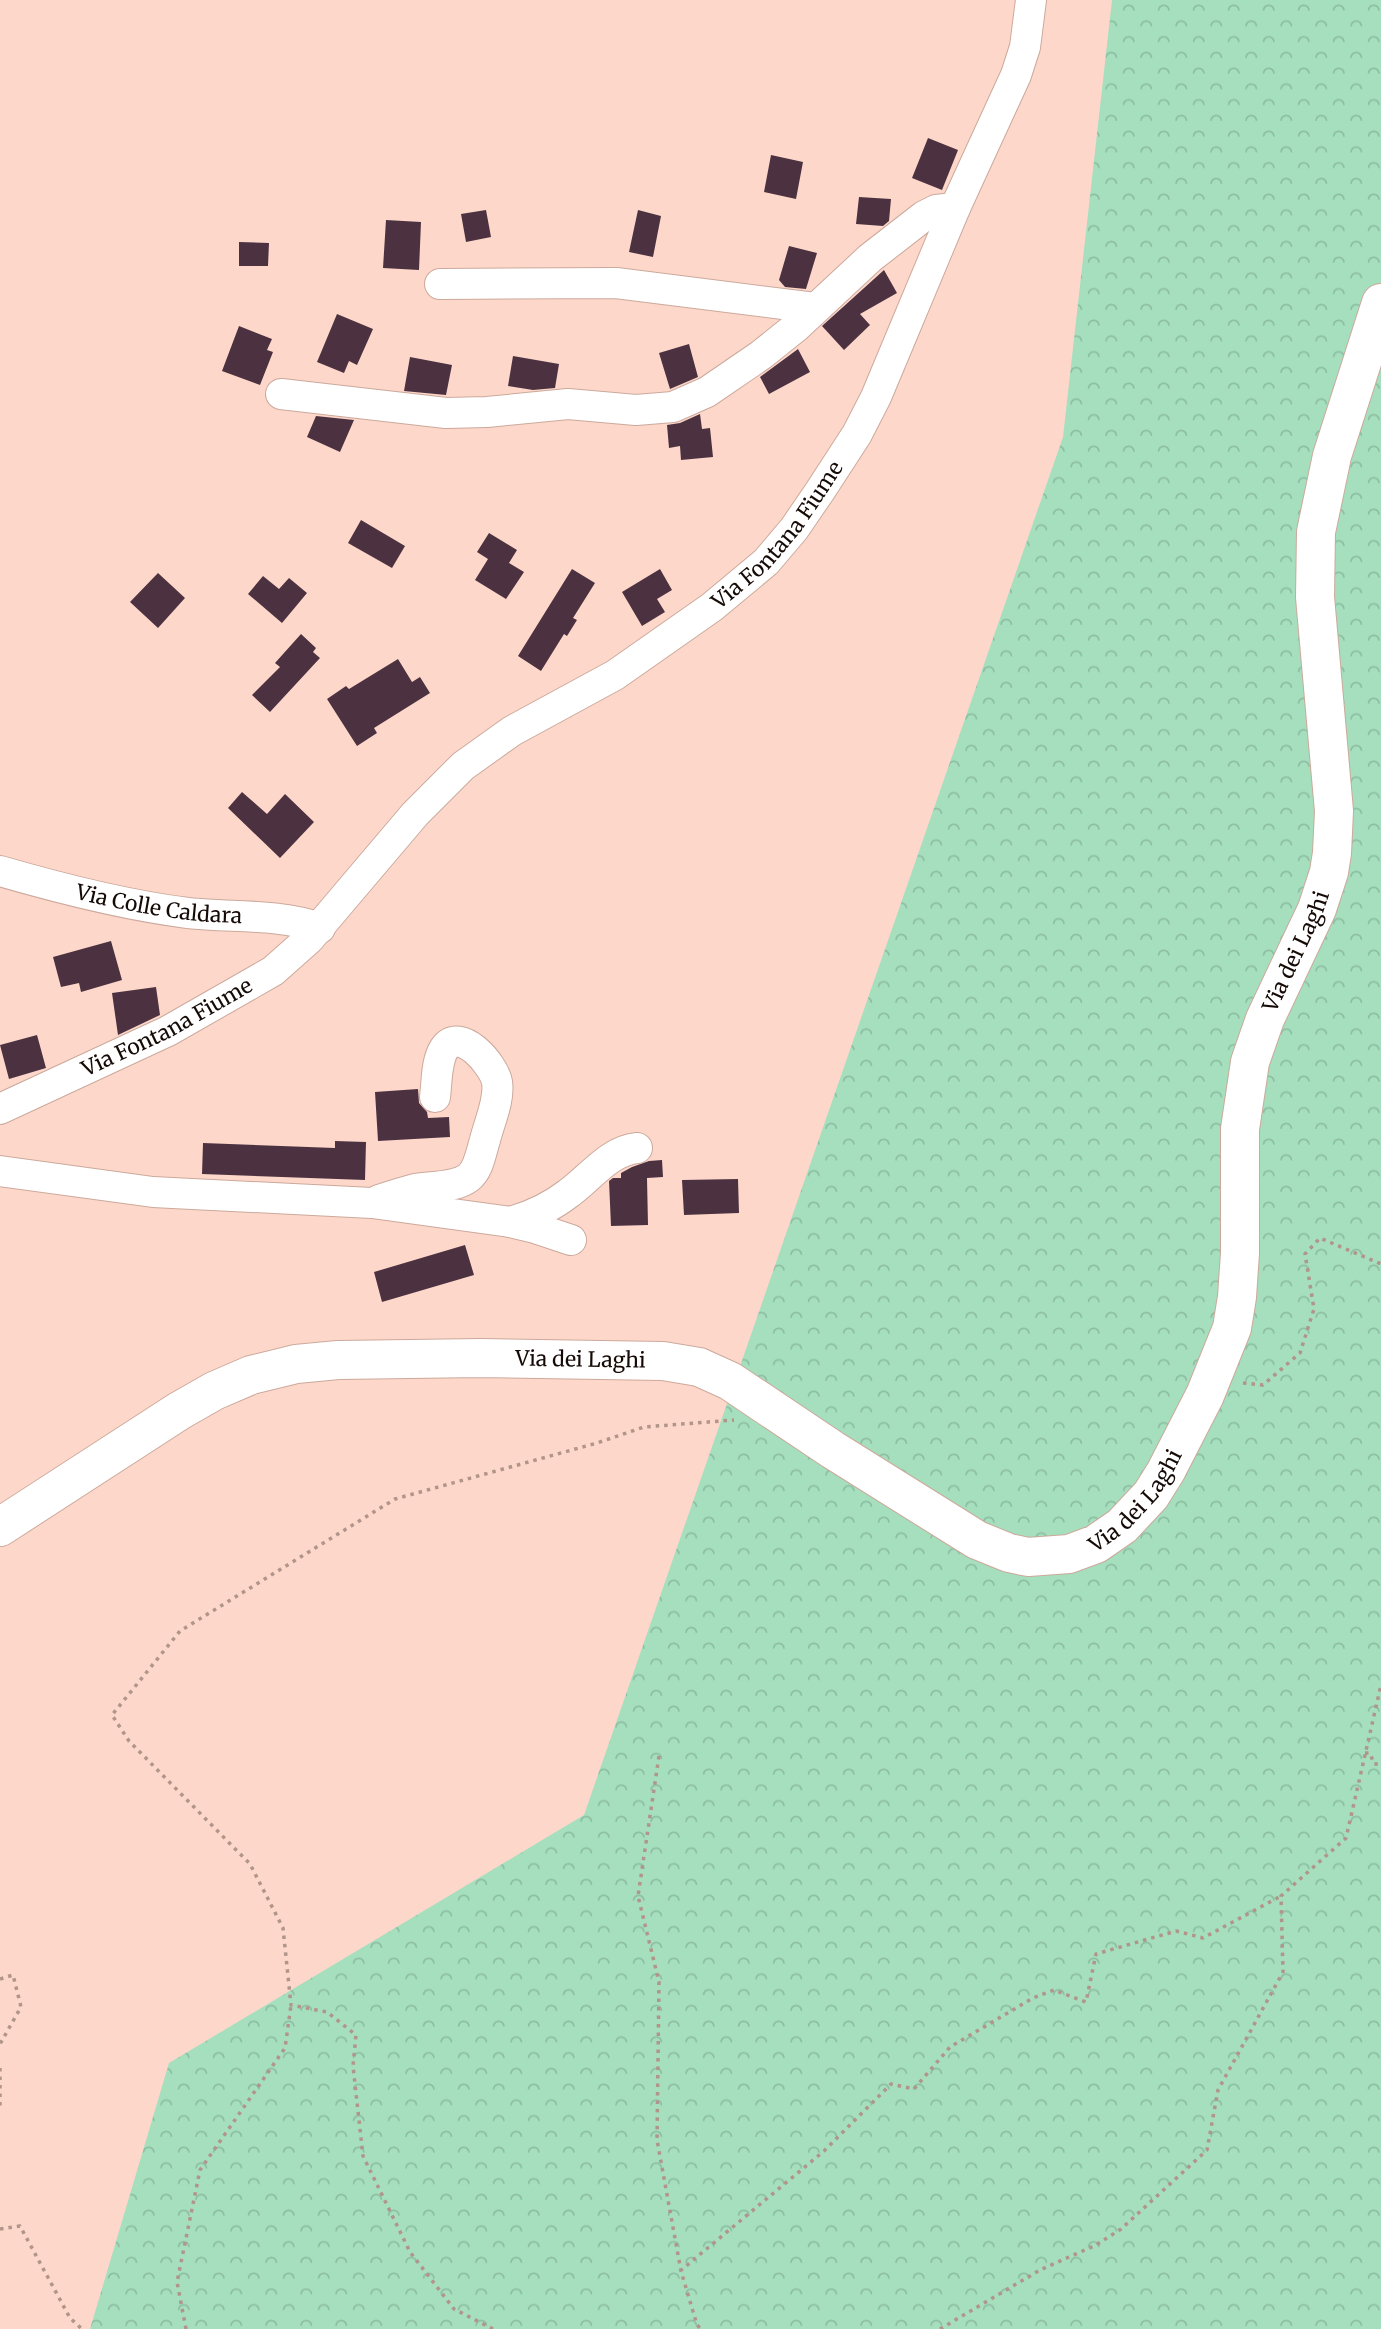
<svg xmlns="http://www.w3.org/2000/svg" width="1381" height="2329" viewBox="0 0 1381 2329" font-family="Merriweather,serif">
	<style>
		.forest { fill: url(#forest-crowns) }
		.building { fill: #4c3241 }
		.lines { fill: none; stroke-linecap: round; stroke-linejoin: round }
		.minor-casing { stroke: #cca99c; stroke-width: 32 }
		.major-casing { stroke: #cca99c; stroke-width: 40 }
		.path { stroke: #b1948a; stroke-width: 3.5; stroke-dasharray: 3.5 5; stroke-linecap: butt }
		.minor { stroke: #fff; stroke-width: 30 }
		.major { stroke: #fff; stroke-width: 38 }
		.labels { text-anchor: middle; stroke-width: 7; stroke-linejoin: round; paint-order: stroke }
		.street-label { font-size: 21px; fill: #150a06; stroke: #faeae5 }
	</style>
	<defs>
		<pattern id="forest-crowns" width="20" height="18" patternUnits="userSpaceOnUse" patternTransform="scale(1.75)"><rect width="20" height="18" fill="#a5dfbe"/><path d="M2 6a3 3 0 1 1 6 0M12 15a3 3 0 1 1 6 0" fill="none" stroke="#8dbea2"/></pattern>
	</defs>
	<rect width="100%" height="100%" fill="#fdd8ca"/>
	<path class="forest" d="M1112,0H1381V2329H90L169,2063L584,1815L1063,437Z"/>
	<path class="building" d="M928,138L958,150L942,190L912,178Z
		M771,155L803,162L796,199L764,192Z
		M859,197L891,199L889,221L883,226L856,224Z
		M486,210L491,237L466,242L461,214Z
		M638,210L661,216L653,257L629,252Z
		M386,220L421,222L419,270L383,268Z
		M239,242L269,243L268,266H239Z
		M789,246L817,253L806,289L785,287L779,280Z
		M884,270L897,293L860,314L870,325L844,350L822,326Z
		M337,314L373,329L357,365L349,361L344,373L317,362Z
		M239,326L272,339L267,350L273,352L260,385L222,371Z
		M689,344L698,377L670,389L659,353Z
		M798,349L810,372L769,394L760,377Z
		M513,356L559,364L555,388L533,390L508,386Z
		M410,357L452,365L446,395L404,391Z
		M700,414L702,429L710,428L713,457L681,460L680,446L669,448L667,425L680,423Z
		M316,416L354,420L340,452L307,437Z
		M361,520L405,546L392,568L348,543Z
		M489,533L517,550L509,563L524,572L506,599L475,580L488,559L477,552Z
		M572,569L595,583L573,618L577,620L567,636L564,634L541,671L518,656Z
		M660,569L672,590L657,599L665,612L642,626L622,592Z
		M158,573L185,598L158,628L130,602Z
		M263,576L279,589L289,578L307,593L282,623L248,594Z
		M301,634L316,648L313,652L320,658L270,712L252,695L280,667L275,663Z
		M398,659L412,682L420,677L430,693L374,728L377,733L357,746L327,699L346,686L349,689Z
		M242,792L267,814L285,794L314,822L280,858L228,808Z
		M111,941L122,980L81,992L79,983L61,987L53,957Z
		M156,987L160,1015L118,1035L112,993Z
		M37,1035L46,1068L9,1079L0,1045Z
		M418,1089L419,1103L427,1112L428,1118L449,1117L450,1137L378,1141L375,1092Z
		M335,1141L366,1142L365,1180L202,1174L203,1143L335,1148Z
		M662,1160L663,1177L647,1178L648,1225L611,1226L609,1181L613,1178H621V1173L632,1167L649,1161Z
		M738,1179L739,1213L684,1215L682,1180Z
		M465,1245L474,1275L382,1302L374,1272Z"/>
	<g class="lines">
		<g class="minor-casing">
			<g id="minor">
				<path d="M440,284L616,283L815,308"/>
				<path d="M281,394L446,413L487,412L568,404L636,410L673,407L707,392L761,355L796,327L870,258L924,216L936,210L955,208"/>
				<path id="s1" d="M0,871C62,889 124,905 188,913C231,918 278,913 320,928"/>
				<path id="s2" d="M0,1109L168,1031L273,971L309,939L415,814L463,766L512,731L615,675L712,607L766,562L794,529L820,491L857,434L876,397L955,208L1016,75L1025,47L1031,0"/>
				<path d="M0,1171L153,1192L372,1203L510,1222L535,1228L571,1240"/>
				<path d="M379,1200C391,1196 403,1192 415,1189C432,1186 454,1188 468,1178C479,1170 481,1152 485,1140C489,1123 500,1100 497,1082C494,1065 460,1025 444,1049C436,1062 437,1082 435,1097"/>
				<path d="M510,1222C532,1216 551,1207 569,1193C591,1177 609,1151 637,1148"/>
			</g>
		</g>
		<g class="major-casing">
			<g id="major">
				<path id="s3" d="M0,1527L179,1411L214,1391L251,1375L296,1364L338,1360L481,1358L663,1361L699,1367L730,1381L833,1450L977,1540L1009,1553L1028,1557L1069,1554L1096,1544L1122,1526L1151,1495L1166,1471L1205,1395L1232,1328L1237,1297L1240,1253V1129L1250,1062L1265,1019L1317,909L1329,872L1332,853L1334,811L1315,597L1316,532L1332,456L1381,303"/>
			</g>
		</g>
		<path class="path" d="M1243,1383L1263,1385L1300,1353L1314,1309L1305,1254L1320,1238L1381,1264
			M1365,1753H1370L1374,1764H1381
			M659,1756L638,1896L659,1982L657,2140L681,2271L697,2325L701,2329
			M0,1979L13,1975L21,2007L0,2044
			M0,2068V2106
			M0,2229L20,2226L70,2318L82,2329
			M680,2271L824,2151L891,2084L914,2089L950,2047L1033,1998L1054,1990L1086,2002L1096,1954L1176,1931L1203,1938L1281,1896
			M186,2329L177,2282L200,2170L285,2048L291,2005
			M493,2329L454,2309L410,2252L363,2156L353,2066L356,2035L327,2012L291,2005L283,1928L250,1864L129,1741L112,1715L180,1631L395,1499L597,1443L644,1427L734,1420
			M940,2329L1040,2270L1096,2245L1121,2229L1207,2150L1218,2090L1283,1972L1281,1896L1346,1838L1381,1685"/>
		<use href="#minor" class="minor"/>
		<use href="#major" class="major"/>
	</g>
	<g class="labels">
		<g class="street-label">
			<text dy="7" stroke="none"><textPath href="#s2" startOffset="980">Via Fontana Fiume</textPath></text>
			<text dy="7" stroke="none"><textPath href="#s1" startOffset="163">Via Colle Caldara</textPath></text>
			<text dy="7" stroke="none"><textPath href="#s3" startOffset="1843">Via dei Laghi</textPath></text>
			<text dy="7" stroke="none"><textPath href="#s2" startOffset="186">Via Fontana Fiume</textPath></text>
			<text dy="7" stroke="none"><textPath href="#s3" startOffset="625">Via dei Laghi</textPath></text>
			<text dy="7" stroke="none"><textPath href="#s3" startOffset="1255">Via dei Laghi</textPath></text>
		</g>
	</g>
</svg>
